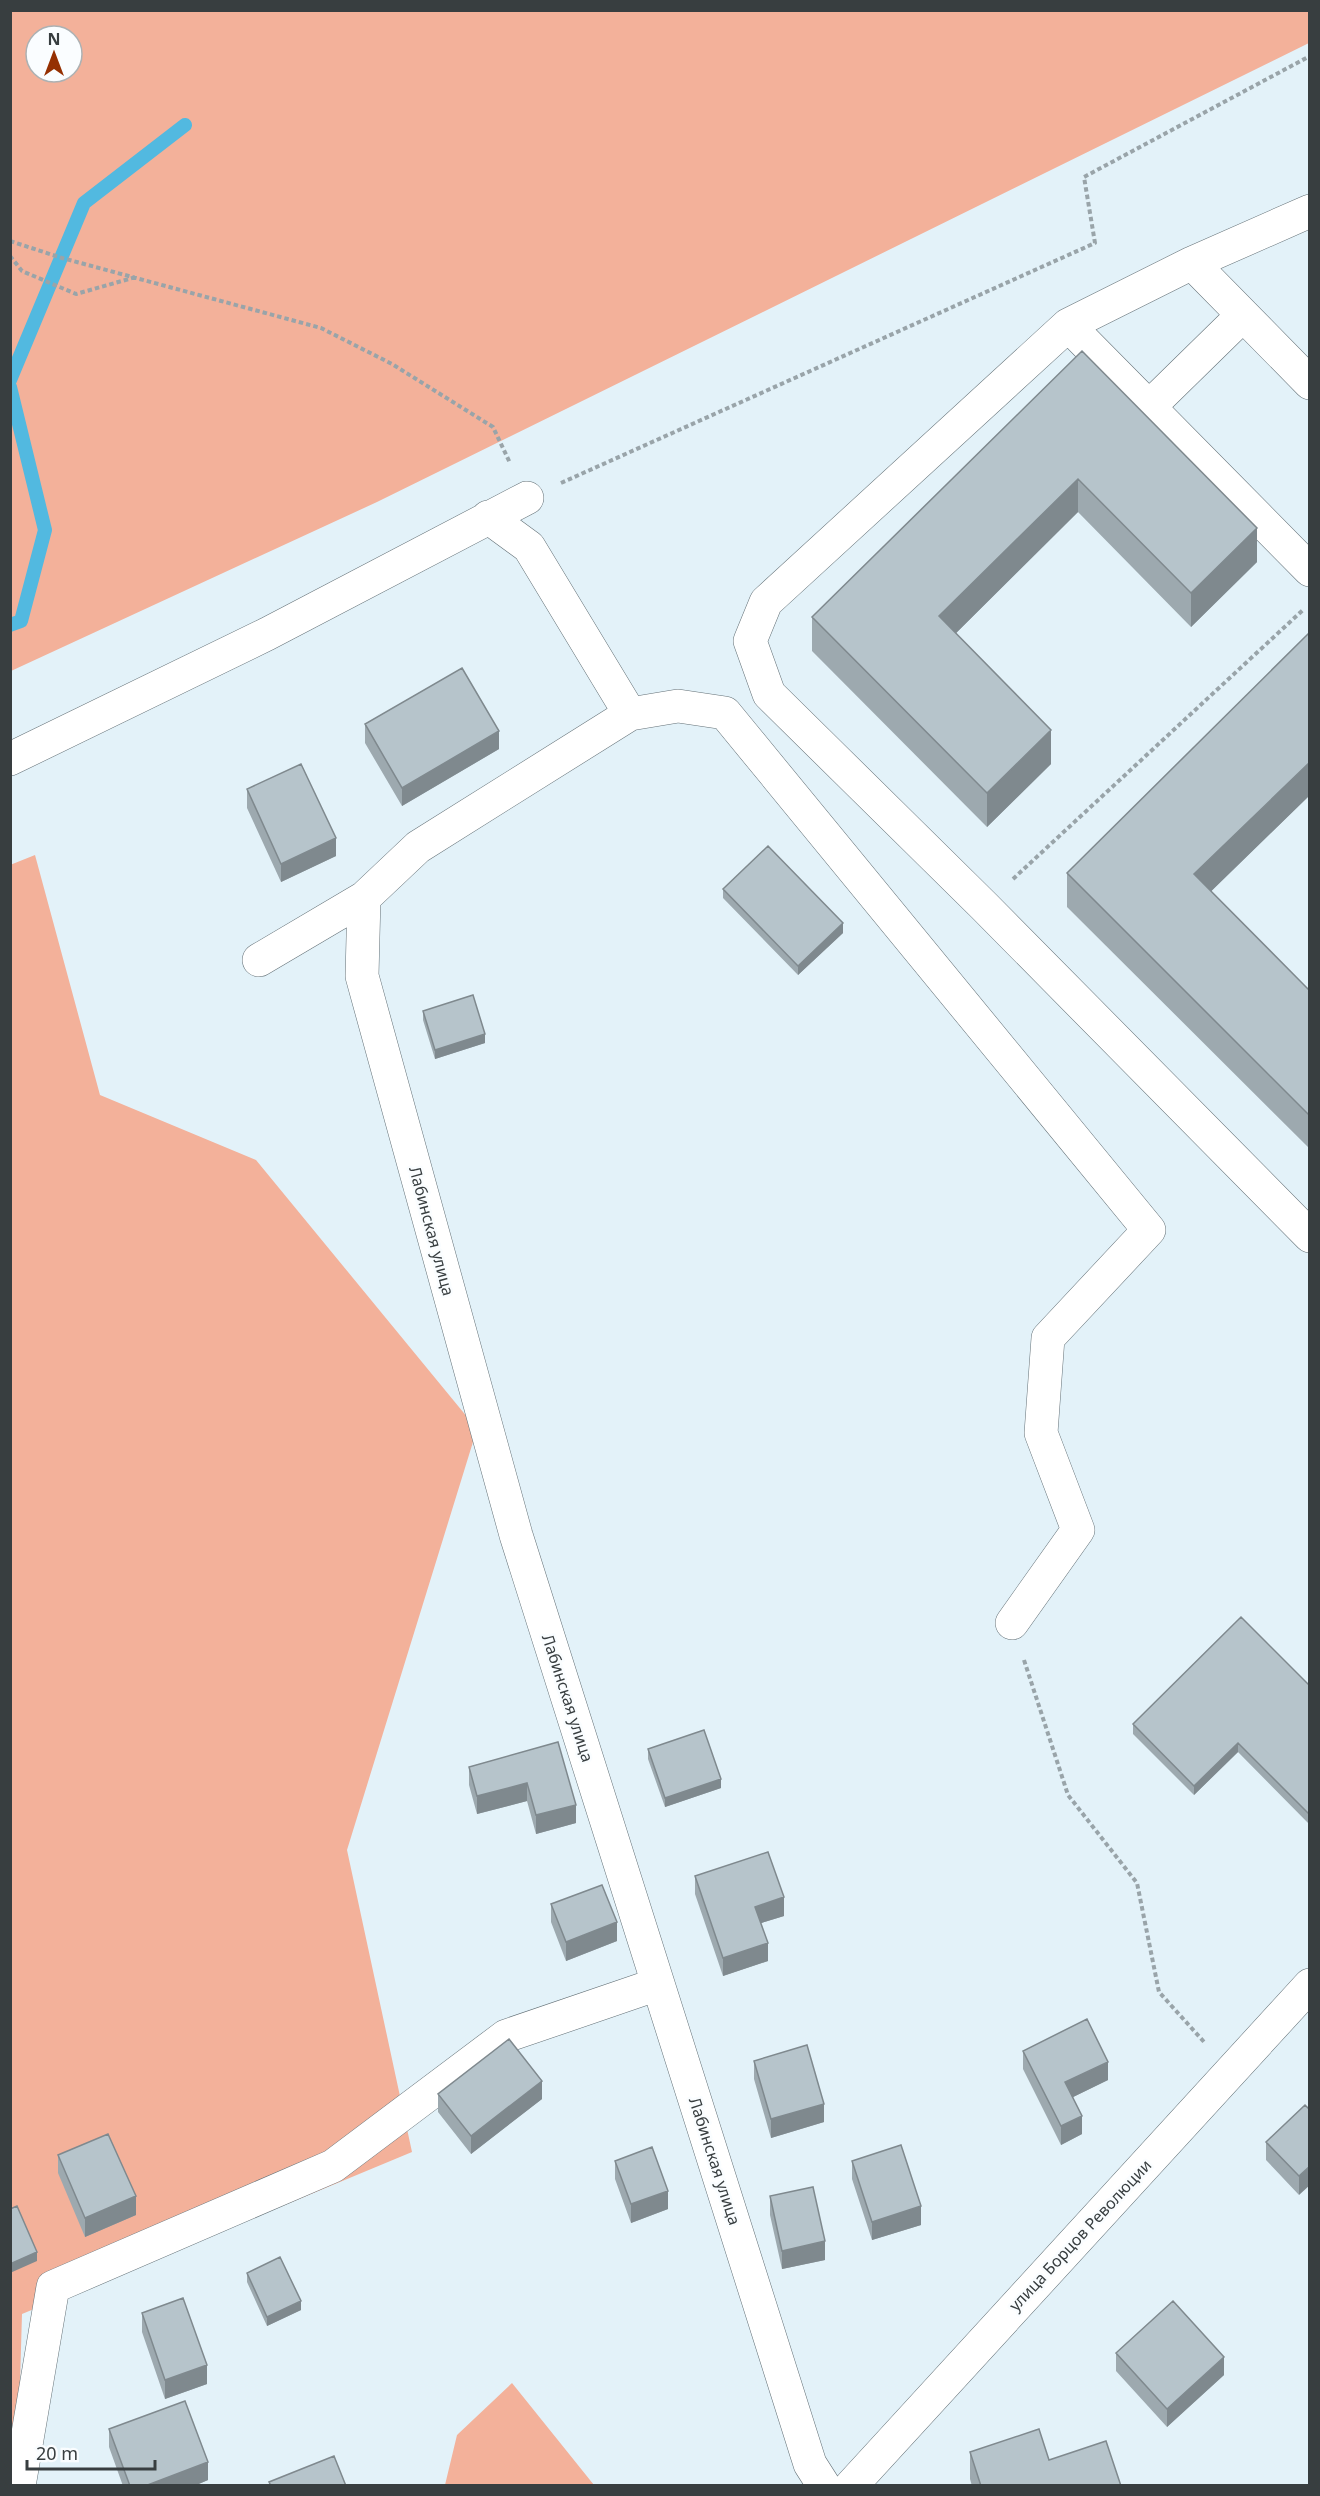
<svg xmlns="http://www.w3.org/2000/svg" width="1320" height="2496" viewBox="0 0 1320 2496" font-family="'Noto Sans',sans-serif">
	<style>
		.green { fill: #f3b19a; fill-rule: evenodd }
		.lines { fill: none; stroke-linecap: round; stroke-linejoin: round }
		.stream { stroke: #52b9e0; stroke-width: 14 }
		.minor-casing { stroke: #647177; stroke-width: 34 }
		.path { stroke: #99a4a9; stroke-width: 4; stroke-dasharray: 4.5 3; stroke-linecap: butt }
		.minor { stroke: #fff; stroke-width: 33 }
		.wall { fill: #9da9af }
		.shaded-wall { fill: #7f898e }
		.building { fill: #b6c4cb; stroke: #7f898e; stroke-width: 1.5 }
		.labels { text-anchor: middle; stroke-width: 5; stroke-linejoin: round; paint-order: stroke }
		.street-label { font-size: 16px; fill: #383e40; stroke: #fafdff }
	</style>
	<rect width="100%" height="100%" fill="#e3f2f9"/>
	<path class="green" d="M1309,10V43L377,502L11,671V11ZM36,36H72V72H36Z
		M35,855L100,1095L256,1160L477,1429L347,1850L412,2152L22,2314L17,2486L10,2485V865Z
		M512,2383L594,2485H445L457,2435Z"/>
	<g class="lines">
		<path class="stream" d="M10,380L84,203L185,125
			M10,387L45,530L21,621L10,625"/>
		<g class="minor-casing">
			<path id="minor" d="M1310,211L1192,263L1068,325L766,602L750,641L769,694L984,906L1310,1236
				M1192,263L1310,383
				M1068,325L1310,570
				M1149,407L1243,315
				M488,517L529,547L630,714
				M10,759L267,634L527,498
				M364,898L362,976L516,1535L810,2464L824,2486
				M259,960L364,898L418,847L630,714L678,706L725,713L1149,1230L1048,1338L1041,1433L1078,1530L1012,1623
				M19,2486L53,2287L333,2166L506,2036L658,1984
				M851,2486L1310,1985"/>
		</g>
		<path class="path" d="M10,241L62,258L321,328L392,364L493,427L510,463
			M10,256L22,271L76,294L136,277
			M561,483L1095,243L1084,177L1310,56
			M1013,879L1304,609
			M1024,1660L1068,1795L1137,1883L1159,1992L1205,2043"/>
		<use href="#minor" class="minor"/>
	</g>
	<path class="wall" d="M1082,351L1257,562L1191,627L1078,512L956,633L1051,764L987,827L812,651V617Z
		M365,724L499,749L402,806L365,743Z
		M247,789L336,856L281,882L247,808Z
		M1310,795L1211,891L1310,991V1149L1067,907V873Z
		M723,889L843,933L798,975L723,898Z
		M423,1011L485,1043L435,1059L423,1020Z
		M1310,1686V1825L1238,1752L1194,1795L1133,1734V1724Z
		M558,1742L576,1823L536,1834L527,1801L477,1814L469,1785V1767Z
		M648,1749L721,1788L665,1807L648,1759Z
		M695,1876L784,1916L761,1923L768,1961L723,1976L695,1894Z
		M551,1904L617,1941L566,1961L551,1922Z
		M1023,2051L1108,2080L1073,2097L1082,2134L1061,2145L1023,2069Z
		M754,2061L824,2122L771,2138L754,2079Z
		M438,2094L542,2099L471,2154L438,2112Z
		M1305,2105L1299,2195L1266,2160V2142Z
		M58,2155L136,2215L85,2237L58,2173Z
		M615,2161L668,2209L631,2223L615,2179Z
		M852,2161L921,2225L872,2240L852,2179Z
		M770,2196L825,2260L782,2269L770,2215Z
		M247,2273L301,2310L267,2326L247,2282Z
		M142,2313L207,2384L165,2399L142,2332Z
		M1116,2353L1224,2375L1167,2427L1116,2371Z
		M109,2429L208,2480L194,2486H123L109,2447Z
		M970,2452L1049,2460L1121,2486H972L970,2479Z"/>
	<path class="shaded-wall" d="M1078,479V512L939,650V616Z
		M1257,528V562L1191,627V593Z
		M1051,730V764L987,827V793Z
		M499,731V749L402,806V788Z
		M1310,762V795L1194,908V874Z
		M336,838V856L281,882V864Z
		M843,923V933L798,975V966Z
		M485,1034V1043L435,1059V1050Z
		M1238,1743V1752L1194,1795V1786Z
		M721,1779V1788L665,1807V1798Z
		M527,1783V1801L477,1814V1796Z
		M576,1805V1823L536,1834V1815Z
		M784,1897V1916L755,1925V1907Z
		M617,1922V1941L566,1961V1942Z
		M768,1943V1961L723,1976V1958Z
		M1108,2062V2080L1065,2101V2082Z
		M542,2081V2099L471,2154V2136Z
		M824,2104V2122L771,2138V2119Z
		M1082,2116V2134L1061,2145V2126Z
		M1310,2166V2185L1299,2195V2176Z
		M668,2191V2209L631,2223V2204Z
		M136,2196V2215L85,2237V2218Z
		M921,2206V2225L872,2240V2222Z
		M825,2241V2260L782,2269V2251Z
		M37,2252V2261L10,2273V2264Z
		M301,2301V2310L267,2326V2317Z
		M1224,2357V2375L1167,2427V2409Z
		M207,2365V2384L165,2399V2380Z
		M208,2462V2480L194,2486H145Z"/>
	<path class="building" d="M1082,351L1257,528L1191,593L1078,479L939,616L1051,730L987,793L812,617Z
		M1310,632V762L1194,874L1310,991V1116L1067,873Z
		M462,668L499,731L402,788L365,724Z
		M301,764L336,838L281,864L247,789Z
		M768,846L843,923L798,966L723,889Z
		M473,995L485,1034L435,1050L423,1011Z
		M1241,1617L1310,1686V1815L1238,1743L1194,1786L1133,1724Z
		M704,1730L721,1779L665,1798L648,1749Z
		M558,1742L576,1805L536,1815L527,1783L477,1796L469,1767Z
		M768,1852L784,1897L755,1907L768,1943L723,1958L695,1876Z
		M602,1885L617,1922L566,1942L551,1904Z
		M1087,2019L1108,2062L1065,2082L1082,2116L1061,2126L1023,2051Z
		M509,2039L542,2081L471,2136L438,2094Z
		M807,2045L824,2104L771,2119L754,2061Z
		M1305,2105L1310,2110V2166L1299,2176L1266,2142Z
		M108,2134L136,2196L85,2218L58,2155Z
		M901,2145L921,2206L872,2222L852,2161Z
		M652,2147L668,2191L631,2204L615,2161Z
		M813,2187L825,2241L782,2251L770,2196Z
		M17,2206L37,2252L10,2264V2209Z
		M280,2257L301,2301L267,2317L247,2273Z
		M183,2298L207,2365L165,2380L142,2313Z
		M1173,2301L1224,2357L1167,2409L1116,2353Z
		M185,2401L208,2462L145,2486H130L109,2429Z
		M1039,2429L1049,2460L1106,2441L1121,2486H981L970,2452Z
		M334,2456L346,2486H271L269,2482Z"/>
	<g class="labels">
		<g class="street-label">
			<text transform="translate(432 1231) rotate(75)" y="6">Лабинская улица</text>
			<text transform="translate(568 1698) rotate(72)" y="6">Лабинская улица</text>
			<text transform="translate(715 2161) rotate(72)" y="6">Лабинская улица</text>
			<text transform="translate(1080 2235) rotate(-47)" y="6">улица Борцов Революции</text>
		</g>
	</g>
	<rect width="1320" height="2496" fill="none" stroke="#383e40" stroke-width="24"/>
	<g transform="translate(54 54)"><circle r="28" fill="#fafdff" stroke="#acb1b3" stroke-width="1.5"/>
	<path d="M0-4.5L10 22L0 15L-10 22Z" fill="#953002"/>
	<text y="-9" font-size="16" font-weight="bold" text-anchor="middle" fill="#383e40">N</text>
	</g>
	<path d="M27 2460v9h128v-9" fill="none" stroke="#383e40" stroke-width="3"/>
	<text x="36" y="2460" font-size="18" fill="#383e40" stroke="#fafdff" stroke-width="4.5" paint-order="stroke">20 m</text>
</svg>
